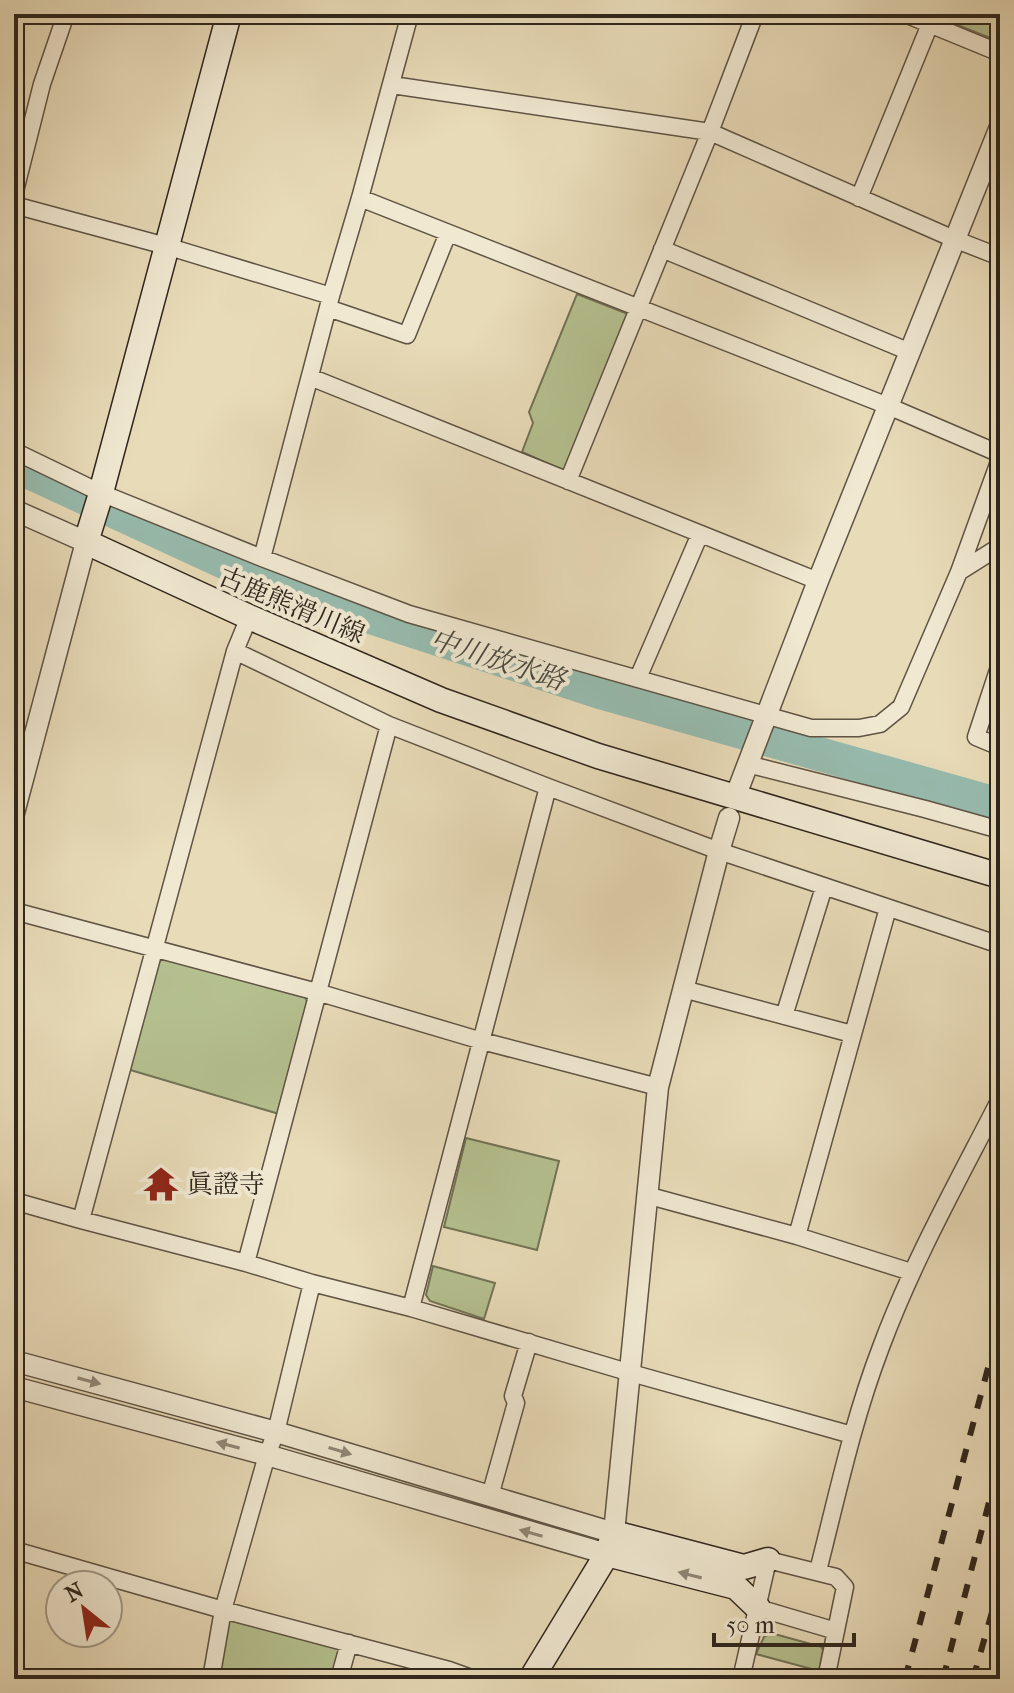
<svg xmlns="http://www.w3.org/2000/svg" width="1014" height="1693" viewBox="0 0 1014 1693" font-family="'IM FELL French Canon','Noto Serif JP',serif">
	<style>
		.green { fill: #b5c08f; stroke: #727356; stroke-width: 2 }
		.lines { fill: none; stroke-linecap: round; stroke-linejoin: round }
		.river { stroke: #97bbae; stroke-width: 34 }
		.minor-casing { stroke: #5e5344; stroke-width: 19 }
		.tertiary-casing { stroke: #5e5344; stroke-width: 23 }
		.secondary-casing { stroke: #30261d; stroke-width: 27 }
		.minor { stroke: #f0e8d1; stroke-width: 16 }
		.tertiary { stroke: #f0e8d1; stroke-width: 20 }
		.secondary { stroke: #f0e8d1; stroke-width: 24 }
		.rail { stroke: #30261d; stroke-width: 6; stroke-dasharray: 14 14; stroke-linecap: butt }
		.oneway { fill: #908777 }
		.labels { text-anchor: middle; stroke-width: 8; stroke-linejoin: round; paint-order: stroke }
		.street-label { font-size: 26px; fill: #30261d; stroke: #f0e8d1 }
		.poi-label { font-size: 26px; fill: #30261d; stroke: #f0e8d1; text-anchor: start }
		.water-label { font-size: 28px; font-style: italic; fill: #4a4b41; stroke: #f0e8d1 }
	</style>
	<rect width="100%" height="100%" fill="#e8dbb8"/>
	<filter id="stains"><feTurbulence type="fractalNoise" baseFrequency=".0025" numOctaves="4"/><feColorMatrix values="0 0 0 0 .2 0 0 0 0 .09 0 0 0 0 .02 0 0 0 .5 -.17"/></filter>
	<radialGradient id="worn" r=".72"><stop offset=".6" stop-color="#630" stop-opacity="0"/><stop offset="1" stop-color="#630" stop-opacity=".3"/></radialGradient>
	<path class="green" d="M931,14H1000V42L930,14Z
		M577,294L628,314L567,472L522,452L533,423L529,412Z
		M165,957L304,995L309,1005L279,1114L127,1069L155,965Z
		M466,1138L559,1161L537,1250L444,1227Z
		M433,1266L495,1283L484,1319L430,1301L426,1295Z
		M223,1610L346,1642L336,1679H211Z
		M771,1633L822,1647L823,1651L819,1671L756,1654L764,1637Z"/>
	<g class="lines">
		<path class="river" d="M14,465L276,586L603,693L1000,805"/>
		<g class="minor-casing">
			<path id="minor" d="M905,14L1000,53
				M392,85L710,132L954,239L1000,257
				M14,195L42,84L66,14
				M360,198L888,406L1000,454
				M859,198L930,24
				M14,205L166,246L331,296
				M662,249L910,352
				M328,308L407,335L448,233
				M310,377L818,581
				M14,451L101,493L262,558L409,614L811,728H859L880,724L901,707L959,572L994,550L1000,547
				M568,481L710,132L755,14
				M262,558L331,296L360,198L410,14
				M959,572L1000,459
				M235,651L389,725L548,787L719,851L1000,945
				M1000,664L976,737L1000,747
				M638,678L700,534
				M747,764L925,809L1000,830
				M14,911L317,992L482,1041L658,1087
				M683,989L852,1034
				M784,1016L824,887
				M646,1195L797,1236L911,1272
				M14,1201L81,1220L246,1263L312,1283L411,1308L631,1373L852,1435
				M81,1220L235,651L249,617
				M797,1236L888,908
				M246,1263L389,725
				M411,1308L548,787
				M490,1496L516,1403L513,1396L529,1342
				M14,1550L223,1610L449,1670L474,1679
				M818,1571C837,1496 853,1420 881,1347C913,1261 958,1181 1000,1099
				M758,1608L836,1631
				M211,1679L223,1610L267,1455L276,1432L312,1283
				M339,1679L349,1643
				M741,1679L768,1560L836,1577L845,1587L826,1679"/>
		</g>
		<g class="tertiary-casing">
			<path id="tertiary" d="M14,510L86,542L14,813
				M739,787L818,581L1000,127
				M14,1361L276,1432L614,1533L658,1087L719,851L729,818
				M14,1387L267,1455L607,1554"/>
		</g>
		<g class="secondary-casing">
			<path id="secondary" d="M229,14L99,500L86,542L249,617L441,700L598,756L1000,876
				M607,1554L736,1587L758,1608
				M531,1679L607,1554L614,1533L744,1567L768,1560"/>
		</g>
		<use href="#minor" class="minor"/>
		<use href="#tertiary" class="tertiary"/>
		<use href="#secondary" class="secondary"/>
		<path class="rail" d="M905,1679L1000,1323
			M943,1679L1000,1460
			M973,1679L1000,1584"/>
	</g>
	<defs><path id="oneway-solid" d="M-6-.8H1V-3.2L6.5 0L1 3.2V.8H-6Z" transform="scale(2)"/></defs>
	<g class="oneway">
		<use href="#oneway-solid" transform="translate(89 1381) rotate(15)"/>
		<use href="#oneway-solid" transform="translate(228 1445) rotate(-165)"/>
		<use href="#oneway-solid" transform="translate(340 1451) rotate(17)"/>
		<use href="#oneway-solid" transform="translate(531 1533) rotate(-164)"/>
		<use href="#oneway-solid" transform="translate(690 1575) rotate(-166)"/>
	</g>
	<defs>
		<g id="temple-bare" transform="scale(2.76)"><path d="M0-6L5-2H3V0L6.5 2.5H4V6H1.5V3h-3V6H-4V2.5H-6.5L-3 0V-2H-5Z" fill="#8f2418" stroke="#f0e8d1" stroke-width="2.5" paint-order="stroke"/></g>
	</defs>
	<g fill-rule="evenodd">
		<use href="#temple-bare" x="161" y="1184"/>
	</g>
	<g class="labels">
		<g class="street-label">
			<text transform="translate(292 605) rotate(23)" y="9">古鹿熊滑川線</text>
		</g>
		<g class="poi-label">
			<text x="187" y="1193">眞證寺</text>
		</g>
		<g class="water-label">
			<text transform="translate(498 659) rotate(18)" y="10">中川放水路</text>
		</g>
	</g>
	<rect width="1014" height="1693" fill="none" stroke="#e8dbb8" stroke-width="48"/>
	<rect x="16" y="16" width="982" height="1661" fill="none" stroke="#30261d" stroke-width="4"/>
	<rect x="24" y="24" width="966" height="1645" fill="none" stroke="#30261d" stroke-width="2"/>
	<g transform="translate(84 1609) rotate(330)"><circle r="38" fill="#f0e8d1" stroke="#a39a89" stroke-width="2"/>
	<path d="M0-6L14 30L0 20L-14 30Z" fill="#8f2418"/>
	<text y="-12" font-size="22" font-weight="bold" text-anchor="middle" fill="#30261d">N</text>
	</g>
	<path d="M714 1633v12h140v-12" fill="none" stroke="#30261d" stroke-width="4"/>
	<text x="726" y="1633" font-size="24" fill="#30261d" stroke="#f0e8d1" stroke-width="6" paint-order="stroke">50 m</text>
	<rect width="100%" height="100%" filter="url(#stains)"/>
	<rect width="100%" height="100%" fill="url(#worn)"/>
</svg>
